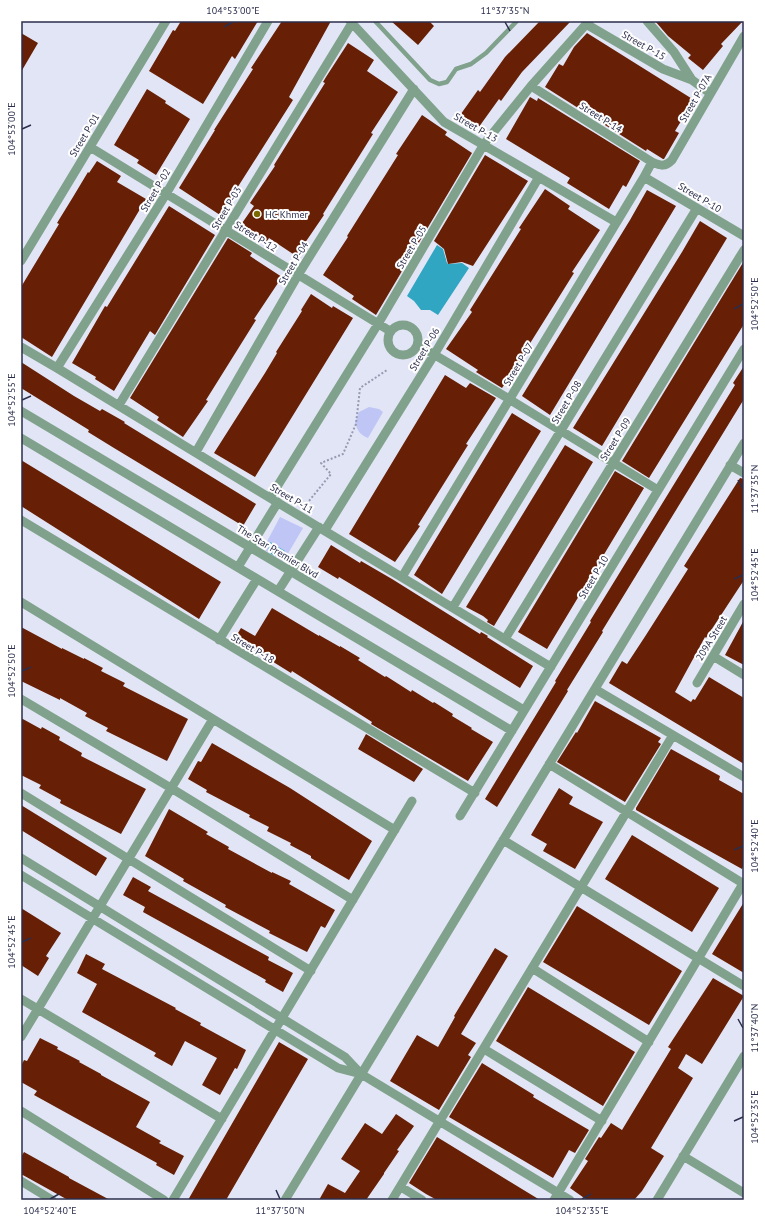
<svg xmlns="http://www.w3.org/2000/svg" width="765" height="1221" viewBox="0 0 765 1221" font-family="'PT Sans',sans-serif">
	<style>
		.green { fill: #bfc6f6 }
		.water { fill: #31a6c2 }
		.building { fill: #671f05 }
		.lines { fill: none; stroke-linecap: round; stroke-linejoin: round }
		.path { stroke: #979ab0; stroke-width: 2; stroke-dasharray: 2 2; stroke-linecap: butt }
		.lane { stroke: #80a28d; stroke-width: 4.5 }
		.street { stroke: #80a28d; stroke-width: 9 }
		.ticks { fill: none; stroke: #2b2e4c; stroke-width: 1.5 }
		.poi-dot { fill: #7a6900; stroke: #fff; stroke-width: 1.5 }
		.labels { text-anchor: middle; stroke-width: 4; stroke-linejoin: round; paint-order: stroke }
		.street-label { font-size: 10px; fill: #2b2e4c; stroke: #fff }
		.poi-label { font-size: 10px; fill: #2b2e4c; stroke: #fff; text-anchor: start }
		.neatline { fill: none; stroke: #2b2e4c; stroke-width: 1.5 }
		.ticks-label { font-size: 10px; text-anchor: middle; fill: #2b2e4c }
	</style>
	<rect width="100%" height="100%" fill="#e2e5f5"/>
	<path class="green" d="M369,407L379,409L383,412L368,438C360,435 357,430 355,422L359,412Z
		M280,517L303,528L283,562L263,549Z"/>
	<path class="water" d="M437,245L443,249L447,263L448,264L462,263L469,268L438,315L430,310H421L414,301L407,296Z
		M270,542L285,551C281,556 277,557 272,555L268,550Z"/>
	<path class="building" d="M181,21H258L235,59L232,56L203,104L149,71L173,30L175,31Z
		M282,21H331L289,97L293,100L220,215L179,188L215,130H214L253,69L251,68Z
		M391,21H429L434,26L418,45Z
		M540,21H571L522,72L501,101L499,99L476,131L458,118L478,90L480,92L505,57Z
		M655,21H743L721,44L723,46L703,70L688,58L691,55L668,36Z
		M21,33L38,43L21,72Z
		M587,33L694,100L675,131L679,133L664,159H663L647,149L646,151L545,87L559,64L563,66L574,47Z
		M348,43L374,60L367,71L398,92L371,133L373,134L323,214L324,215L296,256L269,238L266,243L240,226L254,206L250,203L275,166L274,165L325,83L323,82L326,77Z
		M147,89L166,101L165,103L190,119L156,175L137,163L139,160L114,145Z
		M530,97L537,101L538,98L640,161L626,187L623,185L609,209L567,183L570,178L506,139Z
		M422,115L447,132L445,135L472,153L376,315L352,299L354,296L323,275L348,237L347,236L398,155L396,154Z
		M485,155L528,181L473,266L462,262L448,264L444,249L434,241Z
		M97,161L121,176L117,182L146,199L52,357L21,337V287L59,224L57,223L73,197L88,172L89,173Z
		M545,189L570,206L568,209L600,230L572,272L574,273L524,353L526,354L502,388L476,372L478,370L446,349L472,312L470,310L521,229L519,228Z
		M647,190L676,206L550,415L522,396L630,220Z
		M169,206L215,235L155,335L150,331L114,391L95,379L96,377L72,363L105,306L107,307Z
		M700,221L727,238L602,446L573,428L682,252Z
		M228,238L252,253L250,256L282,277L254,319L256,320L206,400L208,401L183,437L157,420L159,417L130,398Z
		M744,261V324L649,478L622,461Z
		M311,294L332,308L333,306L353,318L255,477L214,453L265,373L277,353L276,352L302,311L301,310Z
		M21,362L74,396L100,411L102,409L125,422L124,423L256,504L243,526L114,448L88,432L89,430L21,388Z
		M744,366V399L602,631L603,632L567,690L568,691L497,807L485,799L556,682L555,681L591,622L590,621L735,385L733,383Z
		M445,375L466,388L470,383L496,398L466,444L468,445L418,525L420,526L395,562L349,534Z
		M512,413L541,431L442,594L414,575Z
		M565,445L593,462L494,626L487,622L488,620L483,616L466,607Z
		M21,460L221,582L199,619L21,506Z
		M615,471L644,488L547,649L518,632Z
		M740,478L744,479V580L706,638L705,637L675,692L691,702L693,699L695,700L709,677L744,698V764L609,683L622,661L627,664L646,635L688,569L684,566Z
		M331,545L360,563L361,561L392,579L480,634L481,632L488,636L487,637L533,666L520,688L369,595L339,577L338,579L318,567Z
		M272,608L319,636V635L340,647V646L360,658L358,660L385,677L386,676L411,692L412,690L433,703L434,702L453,714L452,716L472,728L471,729L493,742L468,781L371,724L372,722L292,671L291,673L235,638L241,628L255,636Z
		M744,620V665L725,655Z
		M21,627L62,649V648L84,659V658L103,668L101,671L125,683L123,686L188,719L167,761L106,731L108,728L85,716L87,713L60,698V700L21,681Z
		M595,701L661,738L658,742L661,744L625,802L557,762L576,732L577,733Z
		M21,718L41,729L42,727L60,737L59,740L82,753L81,756L146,789L121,834L60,803L61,800L39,788L41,785L21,775Z
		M366,734L423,769L414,782L358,749Z
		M212,743L290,788L372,841L349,880L311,858V856L290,845L291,843L267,831L269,827L249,817L250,815L206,792L207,790L188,779L198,761L201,762Z
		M671,749L720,776L719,780L744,794V865L742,869L636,810V808Z
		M559,788L573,797L569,804L603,822L575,869L543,851L547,844L531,835Z
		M21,805L107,858L96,876L21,830Z
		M169,809L208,832L206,834L229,847L228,849L272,873V872L291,881L289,884L335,910L325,928L321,926L307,952L269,933L270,931L225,907L226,905L183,881L184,879L145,856Z
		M632,835L719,888L692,932L605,879Z
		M133,877L151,887L148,891L269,957L268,960L293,973L283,992L265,982L266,980L143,912L145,907L123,895Z
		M744,902V973L712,954Z
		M577,906L682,971L649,1025L543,962Z
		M21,908L61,933L46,956L49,958L38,976L21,965Z
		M495,948L508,956L461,1034L476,1043L468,1055L471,1057L439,1110L390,1081L417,1035L438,1047L455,1017L454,1016Z
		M86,954L105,964L102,969L176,1008L175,1009L201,1023L200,1025L246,1050L237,1069L235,1068L220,1095L202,1085L217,1058L185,1041L172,1066L154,1056L156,1053L82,1012L97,984L77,973Z
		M713,978L744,996L702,1064L686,1054L678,1068L693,1078L651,1148L664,1156L642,1191L634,1200H587L570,1188L588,1161L585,1159L599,1137L601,1138L611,1123L622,1130L671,1049L668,1047Z
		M528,987L635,1052L603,1106L496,1041Z
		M40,1038L58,1047L57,1049L80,1061L79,1062L101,1074V1075L150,1102L136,1127L161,1141L159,1143L184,1156L174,1175L156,1165L157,1163L34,1095L37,1091L21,1082V1066L24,1060L27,1061Z
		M279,1042L308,1059L226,1200H188Z
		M482,1063L534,1095L533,1097L589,1130L575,1153L569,1150L553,1178L449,1117Z
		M396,1114L414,1126L397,1150L399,1151L384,1173V1174L366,1200H319L328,1184L345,1193L360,1171L341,1159L365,1123L382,1134Z
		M437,1137L486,1167L540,1200H437L426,1194L409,1183Z
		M24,1152L69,1177V1178L110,1200H68L21,1174V1157Z"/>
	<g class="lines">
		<path class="path" d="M304,507L331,474L321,463L343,454L356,424L360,388L387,370"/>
		<path class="lane" d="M375,21L430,80L439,84L447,82L456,69L471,64L486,53L517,21"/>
		<path class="street" d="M350,21L444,122L616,222
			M647,21L674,52L692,80
			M586,24L663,69L692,80L710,93
			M531,86L652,162C661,166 665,167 672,160L744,36
			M90,147L390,331
			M644,177L744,236
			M21,261L166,21
			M388 340a15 15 0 1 1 30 0a15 15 0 1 1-30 0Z
			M418,345L509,399L658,490
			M21,347L57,368L270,498L551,667
			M57,368L166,194L268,21
			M119,405L352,23
			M21,411L524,710
			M21,438L512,731
			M196,452L298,275L414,89
			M730,465L744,473
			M270,498L378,324L484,144L531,86L589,21
			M21,520L475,793
			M325,530L434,355L539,177
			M238,567L278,502
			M402,577L644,177L652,162
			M278,591L319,527
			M21,602L395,830
			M453,607L697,208
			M505,639L744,250
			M219,640L257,579
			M713,656L744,675
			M697,683L744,604
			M595,689L744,777
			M21,699L171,788L353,900
			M549,764L744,884
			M21,793L311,971
			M460,816L744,349
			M503,840L744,986
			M21,858L345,1057L361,1074L570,1200
			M21,875L338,1068L361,1074
			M532,968L649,1042
			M21,999L222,1119
			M21,1037L213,719
			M484,1049L602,1121
			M21,1111L164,1200
			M683,1156L744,1193
			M21,1181L52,1200
			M401,1187L422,1200
			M173,1200L412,801
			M285,1200L744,443
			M392,1200L673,735
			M554,1200L744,882
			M657,1200L744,1056"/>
	</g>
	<path class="ticks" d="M505,22L510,31M224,27L233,22M22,129L31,125M734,309L743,304M22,400L31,396M738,480L743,489M734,579L743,575M22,671L31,667M734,850L743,846M22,942L31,938M738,1019L743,1028M734,1121L743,1117M276,1190L280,1199M50,1199L59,1194M582,1199L591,1194"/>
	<circle class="poi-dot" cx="257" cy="214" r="4"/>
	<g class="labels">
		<g class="street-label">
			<text transform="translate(644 45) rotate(30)" y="4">Street P-15</text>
			<text transform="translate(695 98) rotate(-60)" y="4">Street P-07A</text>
			<text transform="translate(601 117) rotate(32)" y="4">Street P-14</text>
			<text transform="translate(476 127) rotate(30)" y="4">Street P-13</text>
			<text transform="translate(84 135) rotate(-59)" y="4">Street P-01</text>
			<text transform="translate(155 190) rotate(-59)" y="4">Street P-02</text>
			<text transform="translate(700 197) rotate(31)" y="4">Street P-10</text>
			<text transform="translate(226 208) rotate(-59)" y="4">Street P-03</text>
			<text transform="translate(256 236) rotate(32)" y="4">Street P-12</text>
			<text transform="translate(411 247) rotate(-59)" y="4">Street P-05</text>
			<text transform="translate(293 263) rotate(-59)" y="4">Street P-04</text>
			<text transform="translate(424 349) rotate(-59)" y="4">Street P-06</text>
			<text transform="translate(518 364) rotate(-59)" y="4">Street P-07</text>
			<text transform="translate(566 402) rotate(-59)" y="4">Street P-08</text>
			<text transform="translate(615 439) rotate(-58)" y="4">Street P-09</text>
			<text transform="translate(292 498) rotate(31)" y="4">Street P-11</text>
			<text transform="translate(278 551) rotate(31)" y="4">The Star Premier Blvd</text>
			<text transform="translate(593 577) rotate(-59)" y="4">Street P-10</text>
			<text transform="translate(711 638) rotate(-59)" y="4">209A Street</text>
			<text transform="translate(253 648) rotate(31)" y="4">Street P-18</text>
		</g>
		<g class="poi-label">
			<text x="265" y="218">HC Khmer</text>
		</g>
	</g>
	<rect width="765" height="1221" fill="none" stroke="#ffffff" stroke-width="44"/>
	<rect x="22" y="22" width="721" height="1177" class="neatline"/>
	<g class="ticks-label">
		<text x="233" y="14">104°53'00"E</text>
		<text x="505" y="14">11°37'35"N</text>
		<text transform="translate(11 129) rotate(-90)" y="4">104°53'00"E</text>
		<text transform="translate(754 304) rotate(-90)" y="4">104°52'50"E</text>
		<text transform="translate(11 400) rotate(-90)" y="4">104°52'55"E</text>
		<text transform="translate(754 489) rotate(-90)" y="4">11°37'35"N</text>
		<text transform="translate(754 575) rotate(-90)" y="4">104°52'45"E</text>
		<text transform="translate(11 671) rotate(-90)" y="4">104°52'50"E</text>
		<text transform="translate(754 846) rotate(-90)" y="4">104°52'40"E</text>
		<text transform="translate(11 942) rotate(-90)" y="4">104°52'45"E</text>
		<text transform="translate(754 1028) rotate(-90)" y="4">11°37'40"N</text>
		<text transform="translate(754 1117) rotate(-90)" y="4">104°52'35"E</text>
		<text x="50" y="1214">104°52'40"E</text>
		<text x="280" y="1214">11°37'50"N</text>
		<text x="582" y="1214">104°52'35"E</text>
	</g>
</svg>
